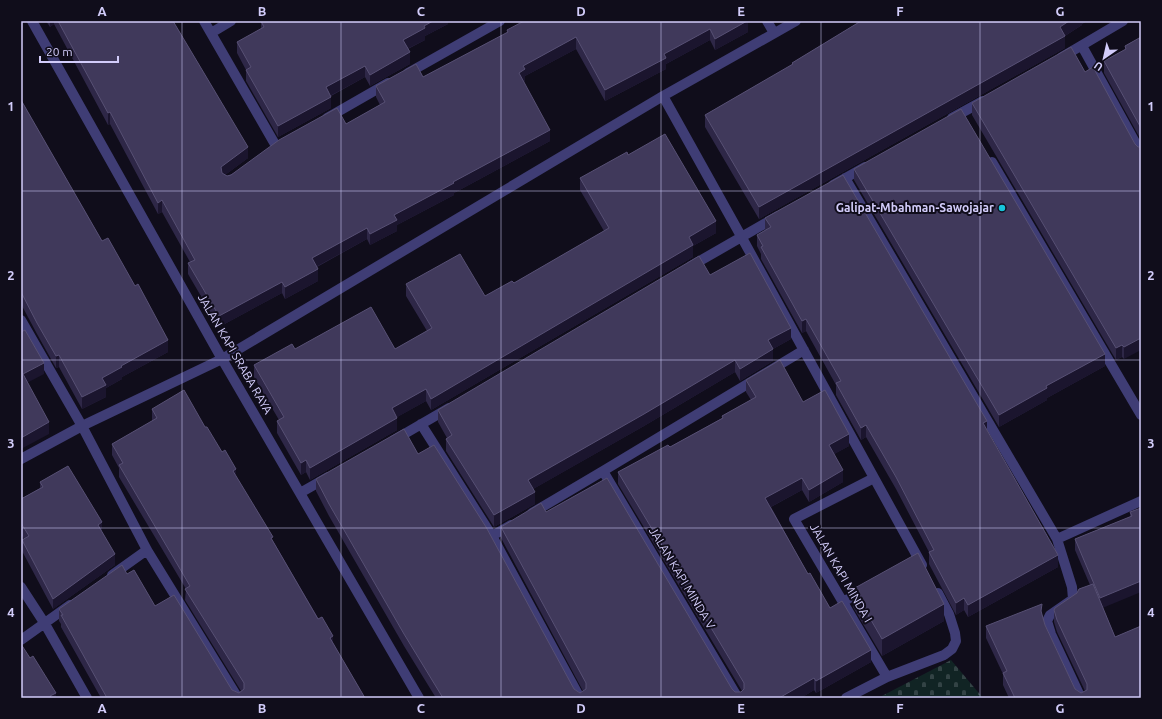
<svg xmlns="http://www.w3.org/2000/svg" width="1162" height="719" viewBox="0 0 1162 719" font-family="Ubuntu,sans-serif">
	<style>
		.cemetery { fill: url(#cemetery-stones) }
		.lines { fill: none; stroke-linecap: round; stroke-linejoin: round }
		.minor { stroke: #3f3d75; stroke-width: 10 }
		.wall { fill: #2e2747 }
		.shaded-wall { fill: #1b152e }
		.building { fill: #40395b; stroke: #575074 }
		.grid { fill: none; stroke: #d2ccfa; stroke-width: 1; stroke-opacity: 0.55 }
		.poi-dot { fill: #17c5da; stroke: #100d1b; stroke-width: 1.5 }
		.labels { text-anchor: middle; stroke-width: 4; stroke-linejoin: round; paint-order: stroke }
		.poi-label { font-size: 12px; font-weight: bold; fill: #d2ccfa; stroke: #100d1b; text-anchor: end }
		.street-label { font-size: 12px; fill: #d2ccfa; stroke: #100d1b }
		.neatline { fill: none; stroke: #d2ccfa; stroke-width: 1.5 }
		.grid-label { font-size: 13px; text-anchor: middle; font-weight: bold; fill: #d2ccfa }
	</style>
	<defs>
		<pattern id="cemetery-stones" width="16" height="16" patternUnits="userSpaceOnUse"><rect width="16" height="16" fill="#112424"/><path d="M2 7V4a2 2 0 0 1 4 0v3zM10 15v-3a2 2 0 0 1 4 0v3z" fill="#334345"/></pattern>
	</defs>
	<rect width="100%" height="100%" fill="#100d1b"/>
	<path class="cemetery" d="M951,660L983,698H878Z"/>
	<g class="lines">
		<path class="minor" d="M32,21L222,359L419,698
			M204,21L276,146
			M767,21L774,33
			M211,33L231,21
			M1082,46L1141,153
			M1062,57L1123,21
			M408,73L500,21
			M663,96L741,236L922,565
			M327,118L388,83
			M952,118L983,101
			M992,162L1141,415
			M845,178L1057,539L1072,587L1073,599L1050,615L1047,621L1051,634L1081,698
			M833,185L865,167
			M691,266L778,216
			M21,320L82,426L147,550L238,698
			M421,424L492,536L580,698
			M394,440L449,408
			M21,459L82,426L222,359L663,96L796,21
			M603,471L738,698
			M874,478L794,519L887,677
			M300,493L328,477
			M532,513L603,471L804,350
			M492,536L511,525
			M1057,539L1141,501
			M112,575L147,550
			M21,587L45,624L87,698
			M843,602L865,589
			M21,640L70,605
			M846,698L887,677L944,655L952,649L956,641L955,633L949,614L938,593"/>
	</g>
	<path class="wall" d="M46,21H173L248,158L225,175L227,176L346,124L380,105L376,97V86L423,77L507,33V30L748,21V32L715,50L710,40L666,64V69L605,101L576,49L525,76V81L523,82L550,141L454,193V195L397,225V231L370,245L367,239L317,267L318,281L285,299L282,293L219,327L188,274V263L190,262L162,212L158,214L110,124L108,125L54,24L50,27Z
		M261,21H448V24L425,36V40L408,49L410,64L370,86L365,77L331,96V108L278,137L246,81V70L237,53V42L261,29Z
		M861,21H1087L1082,24V25L1065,36V48L759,219L705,127V115L792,65V63Z
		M1141,37V140L1104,73V61L1125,50V46Z
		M1085,72L1135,144L1138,147L1124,359L1122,357L1116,360L972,115V103Z
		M21,100L102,241L168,352L122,377V379L106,388V397L82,409L59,367L56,368L37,334L21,304Z
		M628,155L716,233L693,246V257L431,410L426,401L397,417V430L310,480L306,472L301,475L277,433V421L279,420L254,377V365L295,349H395L427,331L406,296V284L485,296L514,283L604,231L580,190V178Z
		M854,169L1105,366L1047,398V400L999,427L854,180Z
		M765,218L987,430L1058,567L968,617L964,610L956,615L929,564V552L896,489L866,437L861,440L836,395V385L806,331L802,333L761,259V254L757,246V235L765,230Z
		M710,275L791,339L773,349V361L740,381L735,372L644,426L533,489L535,504L494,527L446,451V439L447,438L438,422V410Z
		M746,380L803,402L849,446L834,454L843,482L809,502L802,490L771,507L808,574L830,608L871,662L816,693L814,690L801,698H436L404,646L329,516L316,491V479L418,454L574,689L580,693L583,691L501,538V527L546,512L732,689L735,692H741L742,691L618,484V472L670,447L722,418V416L751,400L746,392Z
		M152,409L205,427L236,476L273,541L365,698H101L61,627V624L59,621V609L127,574L155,606L232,690L239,693L241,691L185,600L186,589L119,477V468L112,455V444L152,421Z
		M40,482L102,532L115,565L53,609L22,551V540L24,539L21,534V499L40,488Z
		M1141,508L1103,608L1141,698H1009L1003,685V674L986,638V626L1042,616L1045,625L1075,689L1081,693L1085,691L1057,632L1054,622V610L1090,585L1075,550V539L1130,517V512Z
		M853,589L944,621L882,656L853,607Z"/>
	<path class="shaded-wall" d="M50,21H54V24L50,27Z
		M433,21H448V24L425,36V40L403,51V40L424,26Z
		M748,21V32L715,50V39Z
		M1069,21H1087L1082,24V25L1060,39V27Z
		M710,29V40L666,64V69L605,101V90L664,54Z
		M1065,36V48L759,219V207Z
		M576,37V49L525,76V81L519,85V73L523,66Z
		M410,52V64L370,86V75Z
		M365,66V77L326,98V87Z
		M331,97V108L278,137V126Z
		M110,112V124L108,125V113Z
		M550,130V141L454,193V195L397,225V231L370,245V234L394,215L453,182Z
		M248,147V158L221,178V167Z
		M162,200V212L158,214V203Z
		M716,221V233L693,246V257L431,410V399L689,237Z
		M367,228V239L312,269V258Z
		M318,269V281L285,299V287Z
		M282,282V293L219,327V316Z
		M806,319V331L802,333V321Z
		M791,328V339L773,349V361L740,381V369L768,340Z
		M1141,338V350L1124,359V347Z
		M168,340V352L122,377V379L106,388V397L82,409V397L102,378L121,366Z
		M1122,345V357L1116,360V348Z
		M1105,354V366L1047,398V400L999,427V415L1046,386Z
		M59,355V367L56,368V356Z
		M735,360V372L644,426L528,492V480Z
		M44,363V374L23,385V374Z
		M426,389V401L392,420V408Z
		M397,418V430L310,480V468Z
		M987,421V433L983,423Z
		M49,422V434L21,449V438Z
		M866,425V437L861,440V428Z
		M849,434V446L829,457V445Z
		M306,460V472L301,475V463Z
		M236,469V480L233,471Z
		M843,470V482L809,502V490Z
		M802,478V490L765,510V498Z
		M535,492V504L494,527V515Z
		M102,522V532L98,525Z
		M115,554V565L53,609V599Z
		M1058,555V567L968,617V605Z
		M1141,581V592L1100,609V598Z
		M964,598V610L956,615V603Z
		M944,604V621L882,656V639Z
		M1042,604V615L1041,623V611Z
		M333,636V647L330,638Z
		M871,650V662L816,693V681Z
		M814,678V690L801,698H779Z
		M56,693V698H50V696Z"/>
	<path class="building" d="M58,21H173L248,147L221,167L222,173L227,176L231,175L279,140L337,108L346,124L385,102L376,86L416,64L423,77L508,32L507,30L524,21H747L715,39L710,29L664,54L666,58L605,90L576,37L523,66L525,69L519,73L550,130L453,182L454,183L394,215L397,220L370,234L367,228L312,258L318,269L285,287L282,282L219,316L188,263L195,260L162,200L158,203L110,112L108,113Z
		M261,21H433L424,26L425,28L403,40L410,52L370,75L365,66L326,87L331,97L278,126L246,70L251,67L237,42L264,27Z
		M861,21H1069L1060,27L1065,36L759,207L705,115L793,64L792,63Z
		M1141,37V128L1104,61L1126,49L1125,46Z
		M1071,47L1085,72L1093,67L1135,144L1138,147H1141V338L1124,347L1122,345L1116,348L972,103Z
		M21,100L102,241L108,238L135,286L138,284L168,340L121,366L122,367L102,378L106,385L82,397L59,355L56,356L37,323L21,292Z
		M961,109L1105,354L1046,386L1047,388L999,415L854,169Z
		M665,134L716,221L689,237L693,245L431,399L426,389L392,408L397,418L310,468L306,460L301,463L277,421L284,417L254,365L292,344L295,349L371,307L395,349L432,328L406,284L460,254L485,296L512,281L514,283L609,228L580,178L627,152L628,155Z
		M843,175L987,421L983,423L1058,555L968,605L964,598L956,603L929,552L934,550L896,477L866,425L861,428L836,383L841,381L806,319L802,321L761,247L763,246L757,235L771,227L765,218Z
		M750,253L791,328L768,340L773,349L740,369L735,360L644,414L528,480L535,492L494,515L446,439L452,435L438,410L699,256L710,275Z
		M25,330L44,363L23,374L49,422L21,438V332Z
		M780,360L803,402L825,390L849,434L829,445L843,470L809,490L802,478L765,498L808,574L810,573L830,608L842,601L871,650L816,681L814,678L779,698H443L404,634L329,504L316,479L404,429L418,454L434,445L486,527L574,689L580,693L586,689V683L501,527L541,503L546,512L607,478L732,689L735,692H741L744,689V683L618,472L668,445L670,447L723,418L722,416L756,397L746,380Z
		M184,390L205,427H207L222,452L225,450L236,469L233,471L273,537L271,538L318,619L322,617L333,636L330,638L365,698H107L61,615H63L59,609L122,565L127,574L134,570L155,606L174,595L232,690L239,693L244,689V683L185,589L190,586L119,465L123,463L112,444L157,418L152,409Z
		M68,466L102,522L98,525L115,554L53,599L22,540L29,536L21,523V499L43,487L40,482Z
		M1141,508V581L1100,598L1075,539L1132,516L1130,512Z
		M918,553L944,604L882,639L853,589Z
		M1093,584L1115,637L1141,626V698H1015L1003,673L1007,671L986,626L1042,604L1041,611L1045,625L1075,689L1081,693L1087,690V684L1057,620L1054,610L1055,608L1077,593L1079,589Z
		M21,644L30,658L33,656L56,693L50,696L51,698H21Z"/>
	<path class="grid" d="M182,21V698M341,21V698M501,21V698M661,21V698M821,21V698M980,21V698M21,191H1141M21,360H1141M21,528H1141"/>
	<circle class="poi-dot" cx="1002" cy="208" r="4"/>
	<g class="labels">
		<g class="poi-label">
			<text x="994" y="212">Galipat-Mbahman-Sawojajar</text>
		</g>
		<g class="street-label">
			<text transform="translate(235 354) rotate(60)" y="4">JALAN KAPI SRABA RAYA</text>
			<text transform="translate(841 573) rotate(60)" y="4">JALAN KAPI MINDA I</text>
			<text transform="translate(682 578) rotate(59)" y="4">JALAN KAPI MINDA V</text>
		</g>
	</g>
	<rect width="1162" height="719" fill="none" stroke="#100d1b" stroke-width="44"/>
	<g transform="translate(1104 58) rotate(214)" stroke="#100d1b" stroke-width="3" paint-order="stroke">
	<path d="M0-3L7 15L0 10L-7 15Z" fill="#d2ccfa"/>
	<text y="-6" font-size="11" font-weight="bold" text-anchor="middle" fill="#d2ccfa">U</text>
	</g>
	<path d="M40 56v6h78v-6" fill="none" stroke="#d2ccfa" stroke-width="2"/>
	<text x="46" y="56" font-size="12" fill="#d2ccfa" stroke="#100d1b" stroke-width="3" paint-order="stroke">20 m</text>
	<rect x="22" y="22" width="1118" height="675" class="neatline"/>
	<g class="grid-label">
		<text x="102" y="16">A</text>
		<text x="262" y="16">B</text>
		<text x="421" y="16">C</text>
		<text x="581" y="16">D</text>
		<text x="741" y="16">E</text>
		<text x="900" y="16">F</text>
		<text x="1060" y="16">G</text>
		<text x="11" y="111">1</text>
		<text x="1151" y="111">1</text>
		<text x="11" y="280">2</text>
		<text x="1151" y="280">2</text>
		<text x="11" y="448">3</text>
		<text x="1151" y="448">3</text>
		<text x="11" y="617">4</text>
		<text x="1151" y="617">4</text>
		<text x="102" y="713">A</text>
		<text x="262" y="713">B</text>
		<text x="421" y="713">C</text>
		<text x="581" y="713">D</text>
		<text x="741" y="713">E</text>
		<text x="900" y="713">F</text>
		<text x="1060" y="713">G</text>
	</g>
</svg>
